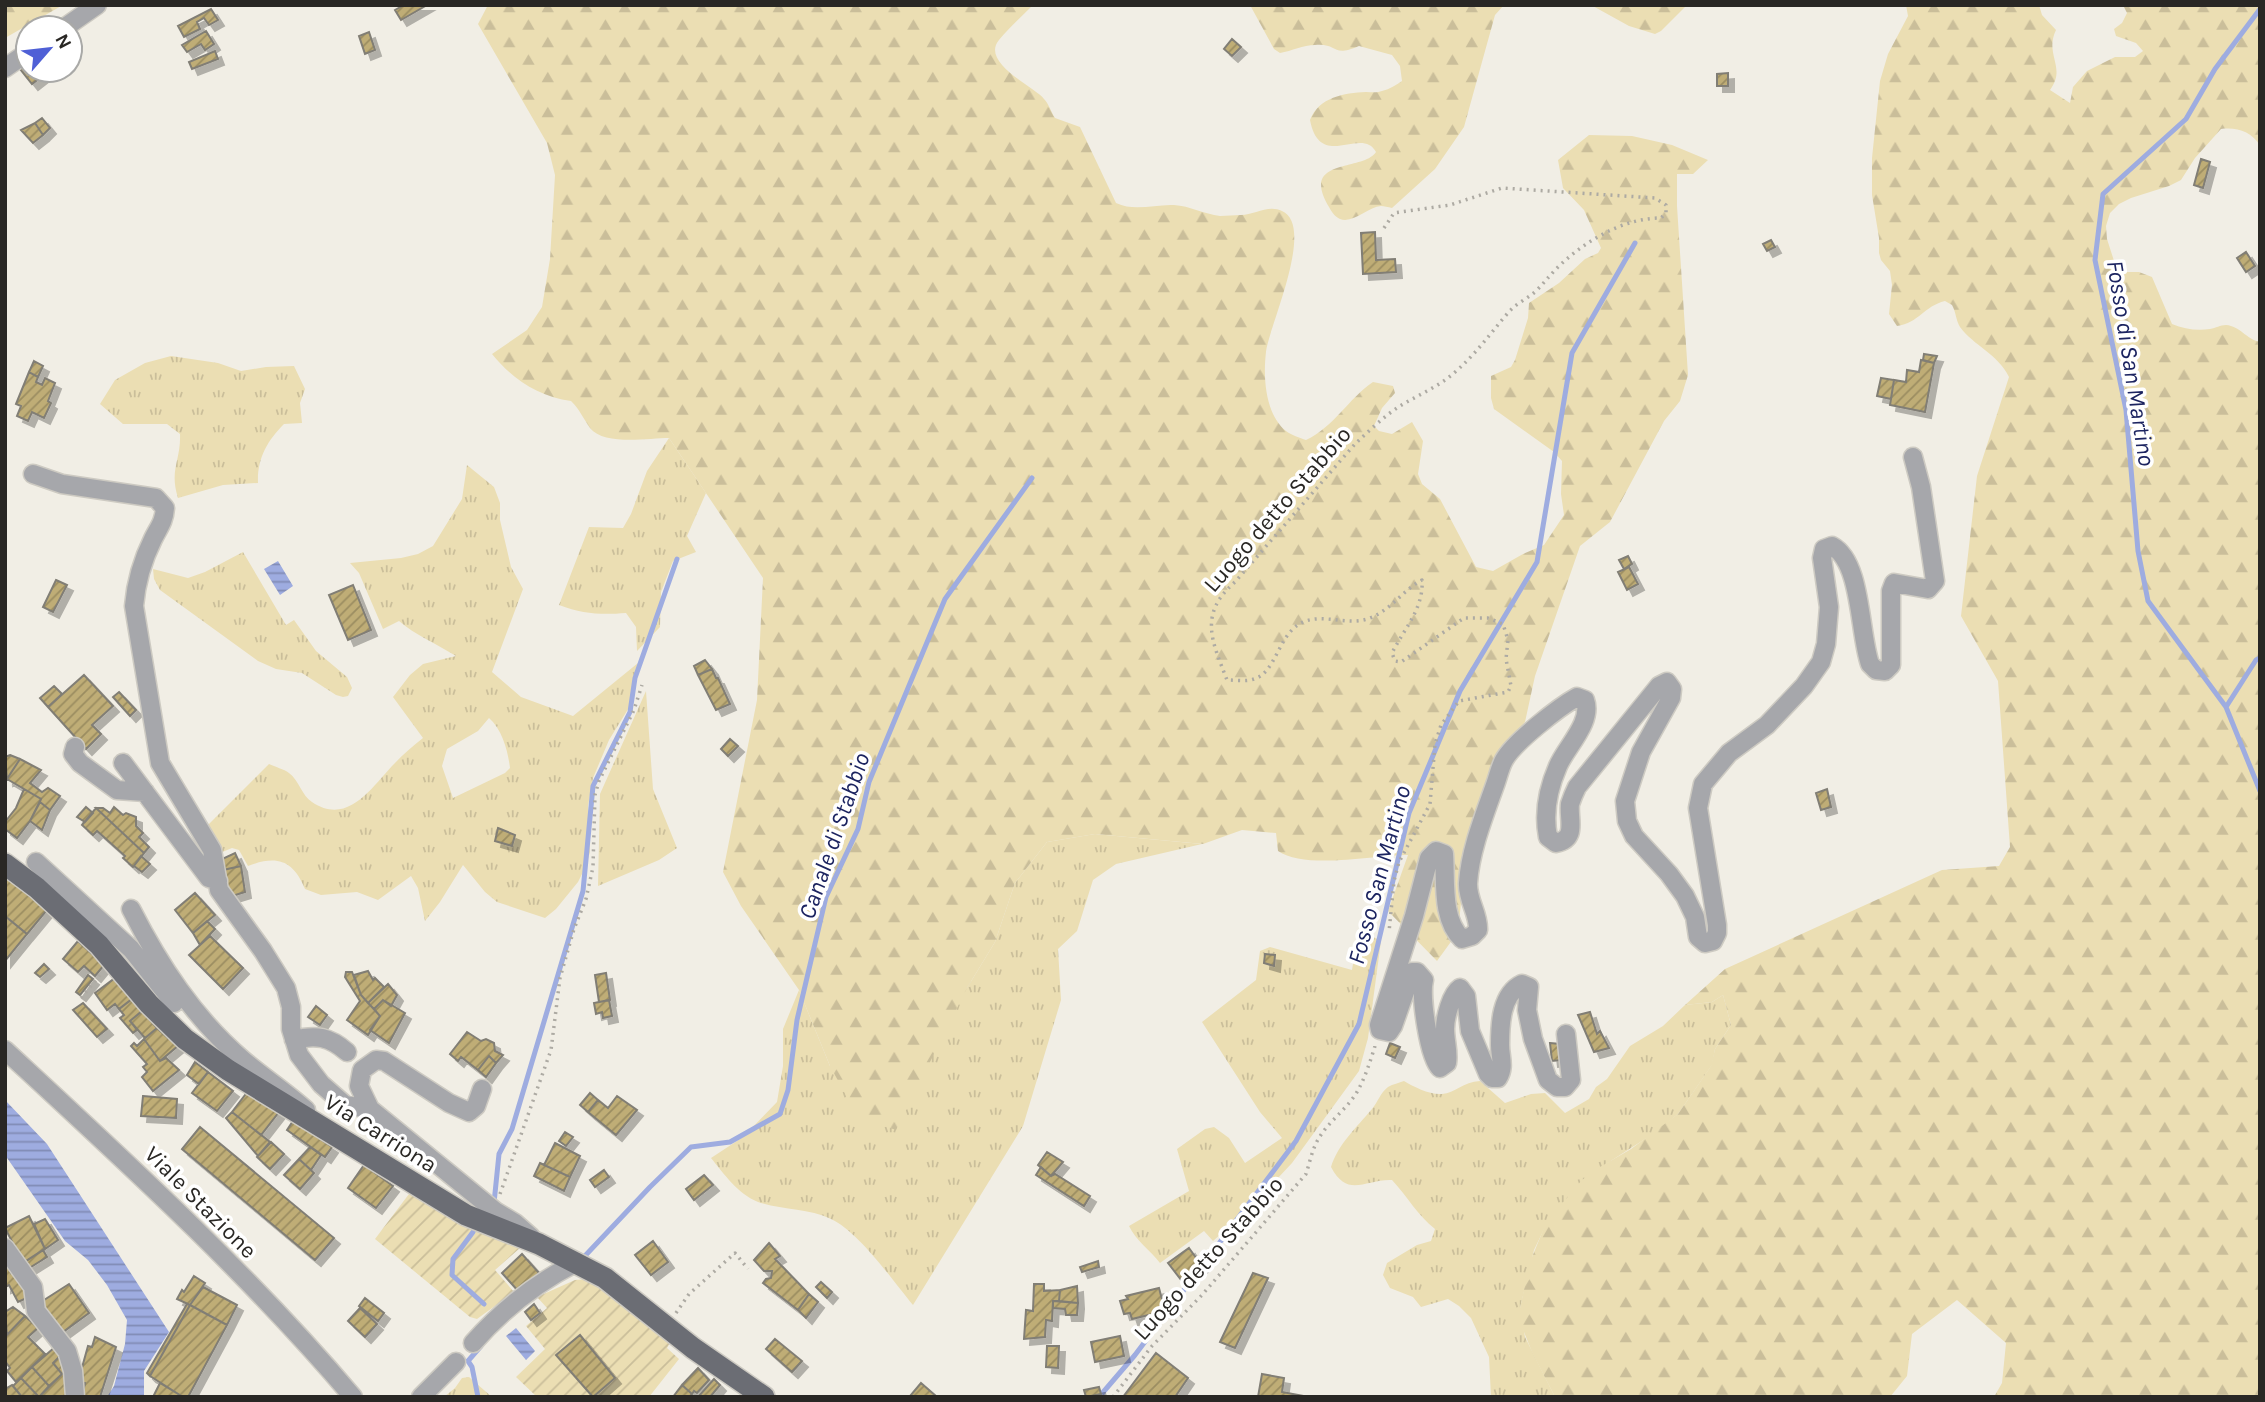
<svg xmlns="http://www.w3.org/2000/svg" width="2265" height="1402" viewBox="0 0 2265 1402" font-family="Karla,sans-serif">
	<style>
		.grass { fill: url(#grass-tufts); fill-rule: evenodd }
		.forest { fill: url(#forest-firs) }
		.garden { fill: url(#garden-furrows) }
		.water { fill: url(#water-rules) }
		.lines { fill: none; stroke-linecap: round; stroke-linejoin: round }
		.stream { stroke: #9eace0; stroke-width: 5 }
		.building { fill: url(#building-hatch); stroke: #817e75; stroke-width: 2; filter: url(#shadow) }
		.minor-casing { stroke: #cdcac2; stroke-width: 21 }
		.major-casing { stroke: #cdcac2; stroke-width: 24 }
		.path { stroke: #adaaa3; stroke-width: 3.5; stroke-dasharray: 2 5; stroke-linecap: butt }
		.minor { stroke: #a6a7ab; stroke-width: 18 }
		.major { stroke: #6b6d74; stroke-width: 21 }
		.labels { text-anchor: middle; stroke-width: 7; stroke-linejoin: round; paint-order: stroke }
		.street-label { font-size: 23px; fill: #292724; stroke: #fff }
		.water-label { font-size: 24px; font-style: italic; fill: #1c2460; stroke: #fff }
	</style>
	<defs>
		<pattern id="grass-tufts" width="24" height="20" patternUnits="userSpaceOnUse" patternTransform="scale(1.75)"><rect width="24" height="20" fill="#ebdeb3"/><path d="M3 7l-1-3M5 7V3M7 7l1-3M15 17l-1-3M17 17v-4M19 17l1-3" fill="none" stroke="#cabe9a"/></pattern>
		<pattern id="forest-firs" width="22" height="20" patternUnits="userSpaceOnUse" patternTransform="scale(1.75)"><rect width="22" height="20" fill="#ebdeb3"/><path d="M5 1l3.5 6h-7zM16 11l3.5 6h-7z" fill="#cabe9a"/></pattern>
		<pattern id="garden-furrows" width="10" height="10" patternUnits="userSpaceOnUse" patternTransform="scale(1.75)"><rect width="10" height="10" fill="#ebdeb3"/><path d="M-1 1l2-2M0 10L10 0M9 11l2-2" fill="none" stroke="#cabe9a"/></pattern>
		<pattern id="water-rules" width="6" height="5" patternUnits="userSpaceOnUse" patternTransform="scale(1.75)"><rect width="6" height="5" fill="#9eace0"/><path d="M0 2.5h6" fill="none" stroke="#818cb5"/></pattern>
		<pattern id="building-hatch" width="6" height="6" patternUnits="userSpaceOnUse" patternTransform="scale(1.75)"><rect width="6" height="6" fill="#bfad76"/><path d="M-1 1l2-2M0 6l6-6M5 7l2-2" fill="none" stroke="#9b8d61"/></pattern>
		<filter id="shadow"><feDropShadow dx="6" dy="6" stdDeviation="0" flood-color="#0004"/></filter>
	</defs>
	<rect width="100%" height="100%" fill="#f1eee5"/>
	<path class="grass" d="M171,356L218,363L241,371L266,367L294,366L305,389L300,403L302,423L284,424C267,441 257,459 258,483L223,485L178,498C169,469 181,461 180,434L167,424H123L100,404L115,380L145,363Z
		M669,438L706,493L687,536L696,552L673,561L661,592L660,627L637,651L636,627L626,613C601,615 583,614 559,605L589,527L623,528L631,514L647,471Z
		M467,465L494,487L500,503V520L511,567L523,589L492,672L521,697L573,716L638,663L630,706L609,740L593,778L588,806L590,852L586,866L578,882L556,909L545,918L497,902L485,892L463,865L440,902L425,921L418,888L411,876L378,900L357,892L321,895L305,889C293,860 277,855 248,866L239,850L232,848L220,853L205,828L269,764C275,767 284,769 289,773C299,780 302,796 312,802C349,827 373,785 395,763C403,754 413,746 423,738L393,697L410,675L423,664L456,656C437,644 415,635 399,621L383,629L359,573L350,563L401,558L418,554L433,546L462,499ZM489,718C502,729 508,751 510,768L505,773L453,798L442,766L447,749L478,731Z
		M243,552L286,625L294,620L316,651L347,677L352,688L348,696L343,697L336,695L302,673L276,669L258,661L160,590L154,579L153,569L188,578L205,572Z
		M646,691L653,789L677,848L659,860L598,886L600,794Z
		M1095,834L1202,844L1116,864L1093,880L1077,931L1058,949L1061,1000L1023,1126L913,1305C893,1281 859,1232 831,1219C808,1208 782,1210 758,1202C738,1194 724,1174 711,1158L743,1137L777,1102L783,1066V1029L799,990L830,1066L967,988L995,942L1015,883L1047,842Z
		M1364,932L1381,941L1368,1038L1359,1071L1292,1163L1246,1212L1213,1241L1204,1231L1160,1263C1150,1250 1136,1241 1129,1226L1189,1191L1177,1149L1205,1129L1214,1127L1229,1138L1245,1163L1282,1138L1260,1112L1202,1022L1256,980L1260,951L1270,947L1352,970L1358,933Z
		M1723,995L1731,1025L1715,1049L1712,1065L1678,1114L1656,1132L1606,1164L1547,1223L1534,1250L1520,1308L1525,1337L1555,1397H1491L1489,1357L1471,1318L1459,1306L1448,1299L1421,1307L1413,1297L1390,1288L1383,1275L1387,1263L1417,1245L1431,1241L1435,1229C1418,1216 1407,1196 1392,1180C1365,1179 1348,1199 1331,1167C1338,1144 1357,1127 1372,1109C1378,1102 1380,1093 1388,1087C1393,1084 1399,1083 1404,1081C1414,1087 1430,1095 1442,1094C1455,1093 1463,1082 1480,1081L1505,1103L1531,1094L1545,1093L1565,1113L1589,1099L1596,1087L1607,1079L1630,1046L1663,1026L1685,1005L1712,1002Z
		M469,1377L492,1397H444L455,1388L462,1378Z"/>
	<path class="forest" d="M5,5H63L5,38Z
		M488,5H1033C1021,17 1009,28 999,40C980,63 1035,87 1044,99C1049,104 1051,112 1055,118L1080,127L1116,203C1135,212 1155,204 1174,205C1190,206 1204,214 1220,216C1227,216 1234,215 1241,215C1254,215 1269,204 1282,211C1316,226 1269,326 1266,352C1263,377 1265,414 1286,431C1291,435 1300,438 1306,440C1334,427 1348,399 1373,382L1393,386L1395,393L1382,408L1374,426L1379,431L1392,434L1412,422L1423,441L1418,474L1422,484L1440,499L1476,567L1493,571L1523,554L1544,545L1564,515L1561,494L1562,461L1554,452L1494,409L1491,398V376L1511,367L1515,360L1528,318L1529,303L1559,283L1585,259L1598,253L1601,248L1584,210L1563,188L1558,160L1589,135L1632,136L1672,145L1708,160L1693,174H1677V206L1688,375L1680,401L1664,421L1610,522L1580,546L1535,676L1525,722L1499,757L1464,874L1458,932L1437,961L1388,911L1408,855C1375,855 1305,870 1278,851L1276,833L1242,830L1203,844L1095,834L1047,842L1015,883L995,942L967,988L896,1130L858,1117L830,1066L799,990L741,906L723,872L757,700L763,578L669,438C648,438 604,446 590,428C583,418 580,410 571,401C539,397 512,379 492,354L527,330L542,307L550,259L555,175L547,143L478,24Z
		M1250,5H1504L1495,15L1464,127L1435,169L1392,208C1388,207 1384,206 1381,206C1368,207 1353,224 1340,219C1335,217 1331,211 1329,207C1299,157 1363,172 1376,152C1362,125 1320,172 1310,120C1319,97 1344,93 1366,92C1372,92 1377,93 1382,91C1390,89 1396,85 1402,81L1400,66L1392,55L1359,46C1331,58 1339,43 1315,45C1303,45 1292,51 1280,53L1274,49Z
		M1591,5H1687L1661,31L1655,34L1629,26Z
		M1906,5H2039L2042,15L2056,30C2044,55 2067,67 2050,90L2070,103L2073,87L2087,71L2115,57H2135L2143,51L2136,43L2116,36L2114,29L2122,23L2127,13L2123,5H2260V146C2252,131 2236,127 2221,129L2195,158L2181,180L2169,186L2131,198L2119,204L2110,213L2106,226L2107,239L2115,264L2126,272H2139L2152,277L2172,324C2184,329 2197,331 2210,329C2216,328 2220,325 2226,325C2240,326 2246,339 2260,342V1397H1994L2002,1383L2006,1343L1957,1300L1912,1334L1907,1376L1890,1397H1555L1532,1352L1520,1322V1308L1530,1262L1546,1223L1581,1181L1593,1171L1631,1149L1678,1114L1711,1066L1715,1049L1731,1025L1723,995L1712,1002L1685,1005L1725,969L1942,870L1999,866L2010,847L1998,681L1961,616L1977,476L2009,377C1998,354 1974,346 1960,327C1956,321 1956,312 1952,305L1945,301C1924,306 1919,323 1897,326L1889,314L1892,285L1890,271L1881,260L1879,253V238L1872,195V158L1880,81L1888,54L1908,16Z"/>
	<path class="garden" d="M409,1194L475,1228L520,1248L495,1270L514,1292L477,1319L470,1317L375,1239Z
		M587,1279L601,1285L671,1341L667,1348L679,1359L649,1397H537L516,1377L545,1349L526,1326L547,1308L537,1297L575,1280Z"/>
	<path class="water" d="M278,561L293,586L280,595L264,569Z
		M5,1100L47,1144L169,1332L144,1371V1397H107L114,1386L125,1344L127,1320L107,1285L88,1260L65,1241L5,1155Z
		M516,1328L535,1351L526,1360L506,1336Z"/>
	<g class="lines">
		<path class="stream" d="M2260,9L2215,69L2186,119L2103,194L2095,260L2126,410L2138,551L2148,601L2226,707L2260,791
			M2226,707L2256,660L2260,658
			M494,1203L499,1154L512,1129L583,891L593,786L630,712L635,678L677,559
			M473,1232L453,1259L452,1275L484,1304
			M582,1259L650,1187L691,1147L730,1142L780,1114L788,1090L797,1020L826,897L858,829L869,782L945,599L1032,478
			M478,1397L472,1367L468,1361L481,1346
			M1099,1397L1135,1355L1296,1141L1359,1024L1409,813L1460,691L1537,562L1572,353L1635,243"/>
	</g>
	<path class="building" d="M404,5H427L401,20L395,10Z
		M211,9L218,20L209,25L204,18L197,22L200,29L184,37L178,26Z
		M206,31L214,44L205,50L201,44L187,52L182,45Z
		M369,32L375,50L365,54L359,36Z
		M1232,39L1241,47L1232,56L1224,49Z
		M215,51L218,59L192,69L189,62Z
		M28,63V70H50L32,84L20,69Z
		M1728,73V86H1717V74Z
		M42,118L50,128L43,135L35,123Z
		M35,123L43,135L33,143L21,130Z
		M2201,159L2210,162L2203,188L2194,185Z
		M1375,232L1376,260L1395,259L1396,272L1363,274L1361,233Z
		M1771,240L1775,247L1767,251L1763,244Z
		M2246,252L2255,266L2246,272L2237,258Z
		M1924,354L1937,356L1934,363L1923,360Z
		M1921,360L1934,363L1925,412L1890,405L1894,380L1906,382L1907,370L1919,372Z
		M34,361L43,366L38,377L29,372Z
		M29,372L38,377L36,382L42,385L45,378L55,383L48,401L51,403L44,418L32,412L28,421L17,416L21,406L16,404Z
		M1881,378L1894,380L1891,399L1877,396Z
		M1628,556L1632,564L1624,569L1619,560Z
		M1629,567L1638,584L1627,590L1618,572Z
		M56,580L67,585L53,612L43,607Z
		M353,585L371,630L348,640L329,595Z
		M705,660L712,669L698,675L694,666Z
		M712,669L716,678H718L730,704L716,710L698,675Z
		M84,675L113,706L92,725L101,734L86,749L48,707Z
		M54,686L62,694L48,707L40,698Z
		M119,692L136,710L130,716L113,697Z
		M730,739L738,746L728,756L721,749Z
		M10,755L20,759L7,779L5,757Z
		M20,759L41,770L30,783L42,792L48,788L60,796L50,810L40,802L41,799L7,779Z
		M24,789L41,799L30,821L17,838L5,829V822L16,808Z
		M1827,789L1831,807L1821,810L1816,793Z
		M40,802L50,810L42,830L30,821Z
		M86,807L93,813L85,822L77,817Z
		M114,807L123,815L126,813L136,817V826L143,833L139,837L149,847L144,853L96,808H103L110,813Z
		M96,808L144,853L133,867L123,858L125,856L97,831L93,835L82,825Z
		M498,828L515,835L512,846L495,841Z
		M235,853L241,866L223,870L220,860Z
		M141,856L150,864L142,872L134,866Z
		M241,866L245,892L229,897L223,870Z
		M5,876L47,910L27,934L5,916Z
		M195,893L215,915L193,933L175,910Z
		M5,916L27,934L5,961Z
		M207,921L215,929L200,945L193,933Z
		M210,936L243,968L223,989L189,955Z
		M78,941L104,965L95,976L84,966L78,972L63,959Z
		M1265,954L1275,955L1274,966L1264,963Z
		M44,964L49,969L40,977L35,973Z
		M368,971L373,980L375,978L384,987L368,1003L361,995L354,975Z
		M346,972H352L361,995L380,1016L368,1035L347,1020L360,1001L345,977Z
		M606,973L610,1000L599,1002L595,975Z
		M88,975L93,979L80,995L76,992Z
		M115,978L132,999L119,1009L115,1004L107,1010L95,993Z
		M388,984L397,995L391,1006L383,1000L374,1009L368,1003Z
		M132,999L142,1011L130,1021L137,1030L133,1033L120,1018L124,1015L119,1009Z
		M383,1000L405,1013L389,1043L370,1030L380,1016L374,1009Z
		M609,1000L612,1016L603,1018L602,1012L596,1014L594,1003Z
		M83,1003L107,1029L97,1037L73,1010Z
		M316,1006L327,1015L320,1025L308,1017Z
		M142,1011L157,1028L145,1038L130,1021Z
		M1590,1012L1597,1034L1600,1031L1609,1048L1594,1052L1578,1015Z
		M157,1028L168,1038L171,1035L179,1045L160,1061L144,1039Z
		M467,1032L481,1041L486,1039L494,1043L495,1051L503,1055L496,1063L489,1056L478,1070L461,1057L458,1061L450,1054Z
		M144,1039L160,1061L166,1058L179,1070L153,1091L142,1077L147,1072L143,1067L147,1064L131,1046L134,1043L137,1046Z
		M1390,1043L1400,1047L1395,1058L1386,1054Z
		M1550,1043L1560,1044L1561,1060L1552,1061Z
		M489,1056L496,1063L486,1077L478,1070Z
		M195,1062L208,1072L199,1084L187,1075Z
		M208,1072L233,1091L217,1111L192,1093Z
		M248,1091L279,1112L261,1135L232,1112Z
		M590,1093L598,1100L588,1112L580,1105Z
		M143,1096L177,1099L176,1118L141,1116Z
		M617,1096L637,1110L616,1135L588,1112L598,1100L608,1108Z
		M232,1112L270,1142L258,1156L226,1118Z
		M293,1121L332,1147L325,1157L287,1130Z
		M200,1127L334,1238L315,1260L182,1149Z
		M565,1132L573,1137L566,1146L559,1141Z
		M271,1142L284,1154L270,1169L257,1157Z
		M555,1143L580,1156L570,1177L544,1165Z
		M310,1147L321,1155L311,1170L299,1159Z
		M1047,1152L1063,1162L1051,1176L1038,1165Z
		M299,1159L314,1173L300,1189L284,1175Z
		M540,1163L570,1177L564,1191L534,1176Z
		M364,1165L393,1186L376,1208L348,1188Z
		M1041,1167L1051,1176L1055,1174L1090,1196L1084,1206L1036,1175Z
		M604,1170L609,1177L595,1187L590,1180Z
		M704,1175L713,1185L694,1200L686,1189Z
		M29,1216L45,1249L23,1263L5,1228Z
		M45,1219L58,1240L45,1249L34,1224Z
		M653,1241L668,1262L651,1275L635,1255Z
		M769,1243L780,1256L775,1259L809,1294L798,1310L763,1283L766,1279L771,1278L772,1271H764L754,1260Z
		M1189,1248L1202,1266L1182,1281L1168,1263Z
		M43,1250L47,1257L26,1270L23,1263Z
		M522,1254L539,1273L519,1292L502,1273Z
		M1098,1261L1099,1267L1082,1272L1080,1267Z
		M6,1262L11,1273L16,1270L29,1297L18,1302L9,1285L5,1287Z
		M1253,1273L1268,1278L1235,1348L1220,1342Z
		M194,1276L205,1283L190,1305L177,1299L182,1290L184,1292Z
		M821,1282L832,1292L827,1298L816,1287Z
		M69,1284L89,1313L63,1332L41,1302Z
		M1034,1284H1044V1291L1060,1290L1059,1301H1053L1052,1321L1046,1320L1045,1337L1024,1339L1026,1310L1033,1311Z
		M1077,1286L1078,1303L1059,1301L1060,1290Z
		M203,1287L237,1305L227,1325L190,1305Z
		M1159,1288L1165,1311L1132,1319L1130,1313L1124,1314L1120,1301L1128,1299L1126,1296Z
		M809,1294L818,1302L806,1318L798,1310Z
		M365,1298L384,1313L378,1321L359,1306Z
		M1053,1301L1078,1303L1077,1315H1066L1065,1309L1053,1308Z
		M187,1304L190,1305L150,1376L147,1373Z
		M534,1304L540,1313L531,1320L525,1312Z
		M190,1305L227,1325L188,1397H183L150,1376Z
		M13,1307L25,1316L7,1335L5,1312Z
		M360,1308L377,1324L365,1337L348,1321Z
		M25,1316L38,1328L28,1337L45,1354L16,1382L7,1371L10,1368L5,1361V1337Z
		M580,1335L615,1378L593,1397L556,1355Z
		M1120,1336L1124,1356L1095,1362L1091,1342Z
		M95,1337L116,1347L100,1397H82L85,1383L78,1382L88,1346L92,1347Z
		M775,1339L802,1361L792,1372L766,1349Z
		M1047,1346H1059L1058,1368L1046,1367Z
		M55,1347L61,1355L53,1363L62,1374L49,1386L32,1367Z
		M1156,1353L1188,1378L1175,1397H1123Z
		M61,1355L66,1373L62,1374L53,1363Z
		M32,1367L49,1386L39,1397L21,1378Z
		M698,1368L709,1380L697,1393L694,1391L692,1394L682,1385Z
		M66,1373L70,1397H39L62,1374Z
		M1262,1374L1284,1378L1282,1392L1309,1397H1258Z
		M21,1378L39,1397H22L13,1386Z
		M714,1379L720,1385L710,1397H698Z
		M160,1383L183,1397H153Z
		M921,1383L937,1397L910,1396Z
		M12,1385L22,1397H5V1389Z
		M682,1385L692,1394L689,1397H673Z
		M1099,1387L1101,1394L1086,1397L1084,1390Z"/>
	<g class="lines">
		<g class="minor-casing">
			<path id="minor" d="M64,28L97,5
				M5,68L28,52
				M33,474L62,484L156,498L165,508C164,522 159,527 153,539C142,561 136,582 134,606L160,763L212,850L219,890L263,951L286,988L291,1007V1029L299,1055L321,1084L345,1105L370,1109
				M75,747L73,754L80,763L117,790L145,792
				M123,763L209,878L218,881
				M36,862L131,949L174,1003
				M131,909C160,966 194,1018 243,1060C263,1077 286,1092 306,1110
				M1566,1034L1571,1080L1565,1087H1557L1548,1080L1533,1039L1527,1010L1529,987L1522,984C1501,994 1500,1024 1500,1045C1500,1057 1505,1067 1498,1078H1492L1488,1074L1470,1031L1466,996L1460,988C1451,994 1445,1018 1445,1029C1445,1041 1449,1052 1447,1063L1440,1068C1429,1058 1420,996 1424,980L1417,972H1412L1393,1026L1389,1032L1380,1030L1379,1025L1414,916L1429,858L1436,851L1444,854C1446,881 1441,919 1462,939L1472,936L1478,930C1479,914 1467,900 1468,883C1470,851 1484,816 1495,785C1498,777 1500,767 1504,760C1514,742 1559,707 1577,697L1585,700C1593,722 1566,747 1558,766C1548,789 1543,812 1548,837L1556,843C1578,839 1568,819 1570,804C1572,798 1574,793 1577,787L1659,686L1667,682L1672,689L1671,698L1641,752L1625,801L1627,821L1634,836L1669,874L1685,896L1695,917L1698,937L1705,943L1713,941L1717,933V925L1698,808L1703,784L1729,753L1767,725L1804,686L1821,662L1826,644L1829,607L1822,558L1824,549L1832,546C1862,562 1859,633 1870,664L1876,670L1885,671L1891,665V591L1894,583L1928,589L1935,581L1921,487L1913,457
				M294,1040C316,1034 330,1037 347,1052
				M5,1050C125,1161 247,1272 353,1397
				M482,1089L476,1106L469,1112L449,1103L384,1061L376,1060L362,1070L359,1086L370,1109L495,1211L515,1223L531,1237
				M5,1248L33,1287L36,1311L67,1351L73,1371L75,1397
				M473,1343C502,1310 538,1282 577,1262
				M421,1397L456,1362"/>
		</g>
		<g class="major-casing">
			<path id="major" d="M5,864L37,888L99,945L149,1004L185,1039L228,1070L466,1215L539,1244L605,1278L693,1348L764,1397"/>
		</g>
		<path class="path" d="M1384,228L1394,213L1450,205L1502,188L1655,198L1666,205V213L1661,218C1623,218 1585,241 1558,267C1550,275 1544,283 1536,291C1527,299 1515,304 1507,314C1489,335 1476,354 1454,373C1438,387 1418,395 1400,406C1384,416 1369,431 1355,444L1235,582C1198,614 1212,641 1227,680C1235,680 1246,682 1254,679C1276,673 1278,635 1301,623C1322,612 1348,627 1370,618C1391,610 1403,590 1422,580C1424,608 1404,629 1392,653L1395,661L1401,662L1464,618H1488L1503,624L1508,640L1506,659L1511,686L1508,692L1459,701L1441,725L1435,744L1430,804L1399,862L1394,881L1389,932
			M81,998L100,975
			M500,1194L551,1050L560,978L574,929L586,899L593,867L595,795L599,781L634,710L642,685
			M676,1313L689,1294L735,1253L748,1269
			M1113,1397L1152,1346L1202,1295L1306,1174C1310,1162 1312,1149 1319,1138C1329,1121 1347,1109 1357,1092C1365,1078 1370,1062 1375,1046"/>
		<use href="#minor" class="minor"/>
		<use href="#major" class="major"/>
	</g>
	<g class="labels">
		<g class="street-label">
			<text transform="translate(1277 509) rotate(-49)" y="8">Luogo detto Stabbio</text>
			<text transform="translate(381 1133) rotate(32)" y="8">Via Carriona</text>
			<text transform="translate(201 1202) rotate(45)" y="8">Viale Stazione</text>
			<text transform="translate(1208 1258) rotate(-48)" y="8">Luogo detto Stabbio</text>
		</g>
		<g class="water-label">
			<text transform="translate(2131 363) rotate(81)" y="8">Fosso di San Martino</text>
			<text transform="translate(834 836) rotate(-71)" y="8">Canale di Stabbio</text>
			<text transform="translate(1379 875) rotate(-75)" y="8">Fosso San Martino</text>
		</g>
	</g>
	<rect width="2265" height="1402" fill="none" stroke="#292724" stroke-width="14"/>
	<g transform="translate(49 49) rotate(62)"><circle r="33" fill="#ffffff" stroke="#a9a9a7" stroke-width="2"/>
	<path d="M0-5L12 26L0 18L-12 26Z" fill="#4f60d6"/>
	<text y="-10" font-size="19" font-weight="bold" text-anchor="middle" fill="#292724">N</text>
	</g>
</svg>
